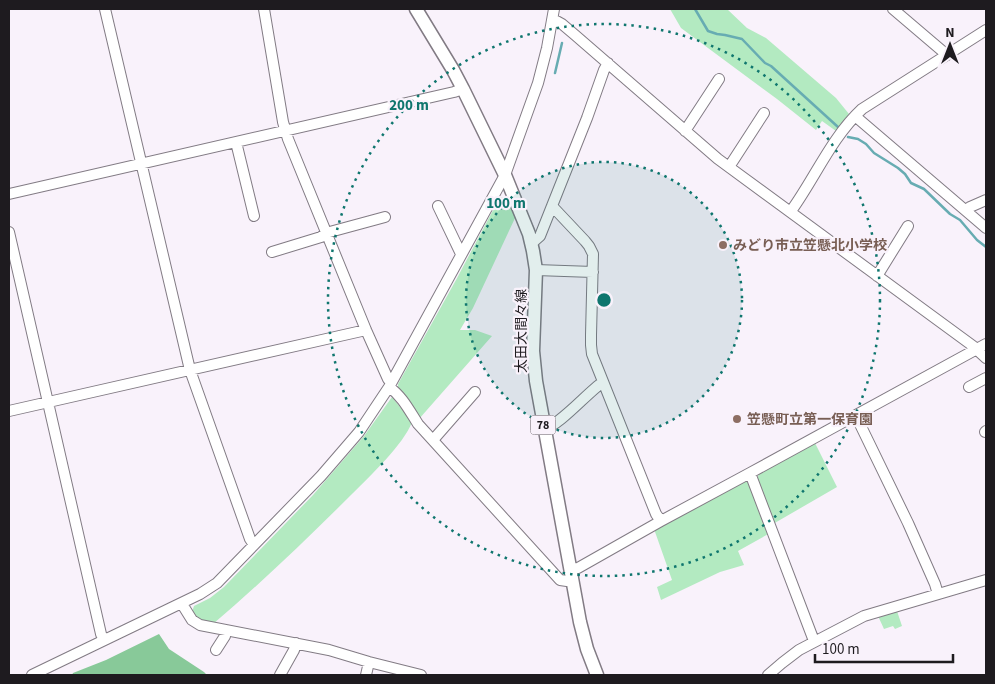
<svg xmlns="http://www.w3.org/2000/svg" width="995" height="684" viewBox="0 0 995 684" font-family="'Source Sans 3','Noto Sans JP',sans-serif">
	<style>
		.green { fill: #b3eac1 }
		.forest { fill: #88c999 }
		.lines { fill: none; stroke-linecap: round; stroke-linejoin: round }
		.stream { stroke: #67acb2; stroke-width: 2.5 }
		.minor-casing { stroke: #827b84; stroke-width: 12 }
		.major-casing { stroke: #827b84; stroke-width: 15 }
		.minor { stroke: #fff; stroke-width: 10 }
		.major { stroke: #fff; stroke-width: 12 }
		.ring { fill: none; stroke: #0f766e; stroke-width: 2.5; stroke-dasharray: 2.5 5 }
		.education-dot { fill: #8d6e63; stroke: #f9f2fb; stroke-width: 2 }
		.labels { text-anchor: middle; stroke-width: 4.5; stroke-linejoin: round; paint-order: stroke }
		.shield { fill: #f9f2fb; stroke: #605c61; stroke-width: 1 }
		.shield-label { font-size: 12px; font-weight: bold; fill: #1e1b1f }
		.education-label { font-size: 14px; font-weight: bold; fill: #785e54; stroke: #f9f2fb; text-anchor: start }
		.street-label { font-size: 14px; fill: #1e1b1f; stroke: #f9f2fb }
		.centre { fill: #0f766e; stroke: #f9f2fb; stroke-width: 2.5 }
		.ring-label { font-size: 15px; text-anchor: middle; font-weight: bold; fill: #0f766e; stroke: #f9f2fb; stroke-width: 4.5; stroke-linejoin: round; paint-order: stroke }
	</style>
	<rect width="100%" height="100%" fill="#f9f2fb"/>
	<path class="green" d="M670,9H727L747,28L766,38L836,98L849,114L836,131L822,121L816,130L777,99L681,28Z
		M500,197L509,198L516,216L473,308L460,330H475L492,336L419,419L415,413L413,406L398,388V384L456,280Z
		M392,397L412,422C404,444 369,477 352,494C307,539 261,583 213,624L198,620L192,612L194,606L210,598L224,587L313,495L364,436Z
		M815,443L837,487L773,524L757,480L759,473Z
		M747,479L770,533L738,551L744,565L720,572L661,600L657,587L672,580L654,529Z
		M897,611L902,626L895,629L893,626L884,629L878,616Z"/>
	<path class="forest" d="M159,634L169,649L204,672L207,675H72L73,673L106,660Z"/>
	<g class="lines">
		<path class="stream" d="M695,9L708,31L717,34L725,35L742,39L765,63L771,66L838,127
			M555,73L562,43
			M848,137L858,139L866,144L874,153L898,168L905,174L911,183L924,189L950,214L960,220L977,240L986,247"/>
		<g class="minor-casing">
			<path id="minor" d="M105,9L190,370L250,539L254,545
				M264,9L283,122L288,139L366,330L388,379L391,381
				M893,9L947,55
				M553,19L562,24L575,35L718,159L973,346L986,358
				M855,116L986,228
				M685,131L719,79
				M236,142L254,216
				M729,167L764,113
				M9,194L454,92L463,89
				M438,206L461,254
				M552,206L585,241L589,246L593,254L591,335V345L592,354L656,514L661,521
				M966,210L970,207L986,200
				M791,211C815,178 831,138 862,109L986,30
				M9,232L101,634L104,640
				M532,243L540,236L587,118L604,70L608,63
				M272,252L321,237L326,233L385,217
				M536,270L593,272
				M877,276L908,226
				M389,387C402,396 409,410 418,424L560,580L567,581L572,580
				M969,387L986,378
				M9,411L366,330
				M856,416L908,523L935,584L938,594
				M544,429C559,426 588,392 603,382
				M985,432L986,431
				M433,440L475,392
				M750,473L814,641
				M570,569L578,568L661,521L750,473L986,344
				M182,604L192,620L200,625L329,650L369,662L421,675
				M216,650L225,636L226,630
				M32,675L200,594L217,583L321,476L359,432L389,387L505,175L538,83L547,48L554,9
				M280,675L294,650L296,643
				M366,675L369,662
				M768,675L782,663L799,650L864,616L986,580"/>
		</g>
		<g class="major-casing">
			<path id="major" d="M416,9L453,70L463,89L505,175L529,234L533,251L536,270L533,351L536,381L580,622L587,649L597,675"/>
		</g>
		<use href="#minor" class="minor"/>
		<use href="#major" class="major"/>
	</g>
	<circle cx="604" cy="300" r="138" fill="#0f766e" fill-opacity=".12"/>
	<g class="ring">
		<circle cx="604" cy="300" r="138"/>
		<circle cx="604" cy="300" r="276"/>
	</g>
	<g class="education-dot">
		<circle cx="723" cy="245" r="5"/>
		<circle cx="737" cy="419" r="5"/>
	</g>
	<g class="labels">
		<rect class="shield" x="530.5" y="415.5" width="25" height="19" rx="4"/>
		<g class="shield-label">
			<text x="543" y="429">78</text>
		</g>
		<g class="education-label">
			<text x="733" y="250">みどり市立笠懸北小学校</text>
			<text x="747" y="424">笠懸町立第一保育園</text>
		</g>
		<g class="street-label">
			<text transform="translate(521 331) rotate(-90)" y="5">太田大間々線</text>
		</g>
	</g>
	<circle cx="604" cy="300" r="8" class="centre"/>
	<g class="ring-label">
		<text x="409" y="110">200 m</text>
		<text x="506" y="208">100 m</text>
	</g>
	<rect width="995" height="684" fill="none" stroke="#1e1b1f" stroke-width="20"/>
	<g transform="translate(950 45)" stroke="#f9f2fb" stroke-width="4" paint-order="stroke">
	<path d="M0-4L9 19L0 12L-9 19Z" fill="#1e1b1f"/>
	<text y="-8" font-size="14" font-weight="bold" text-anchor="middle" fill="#1e1b1f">N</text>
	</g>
	<path d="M815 654v8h138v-8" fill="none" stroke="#1e1b1f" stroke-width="2.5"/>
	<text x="822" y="654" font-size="15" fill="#1e1b1f" stroke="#f9f2fb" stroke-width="4" paint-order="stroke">100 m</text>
</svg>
